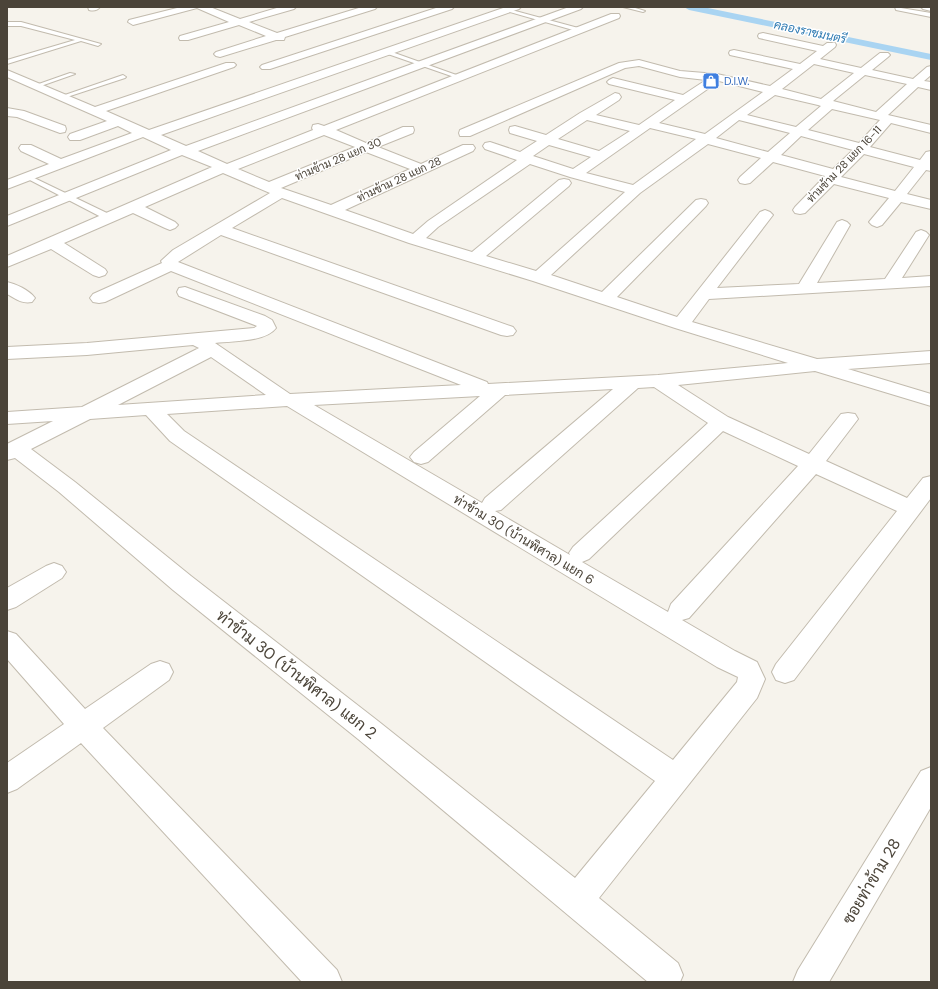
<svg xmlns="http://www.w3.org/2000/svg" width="938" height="989" viewBox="0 0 938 989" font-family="'DM Sans',Sarabun,sans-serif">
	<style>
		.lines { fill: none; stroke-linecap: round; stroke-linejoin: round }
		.canal { fill: #a9d4f2; fill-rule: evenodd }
		.lane-casing { stroke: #c2bbae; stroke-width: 2 }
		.street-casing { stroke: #c2bbae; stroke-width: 2 }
		.lane { fill: #fff; fill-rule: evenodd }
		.street { fill: #fff; fill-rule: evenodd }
		.labels { text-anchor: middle; stroke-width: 3; stroke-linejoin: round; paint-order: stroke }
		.far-shop-label { font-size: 11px; fill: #366cbe; stroke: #fff; text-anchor: start }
		.far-street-label { font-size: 11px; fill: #4b4439; stroke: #fff }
		.far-water-label { font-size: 12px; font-style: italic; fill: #2e7ab2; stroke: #fff }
		.street-label { font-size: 13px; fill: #4b4439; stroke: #fff }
		.near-street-label { font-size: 16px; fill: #4b4439; stroke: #fff }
	</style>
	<rect width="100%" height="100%" fill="#f6f3ec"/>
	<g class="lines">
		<path class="canal" d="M684,7H703L931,54V60L689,10Z"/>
		<g class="lane-casing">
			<path id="lane" d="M623,7H632L645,11L643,12Z
				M895,7L931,13V17L896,10Z
				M508,9L582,29L583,30L580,32L506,11Z
				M7,22H21L101,44L98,46L81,41L7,64V60L75,40L21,26H7Z
				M385,51H389L462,77L457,78L385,53Z
				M70,73L75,74L38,87L33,86Z
				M123,75L126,77L125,78L64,98L59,97Z
				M28,175L111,215L112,217L111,219H105L26,178L24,177Z"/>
		</g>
		<g class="street-casing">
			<path id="street" d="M88,7H100C97,11 93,11 89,10Z
				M181,7H210L240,19L280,7H296L294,9L249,22L277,33L362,7H377L375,9L285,37L284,40H276L220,57L216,56L214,54L216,52L266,36L239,25L188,40H180L179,38L180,36L229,22L197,8L133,25L128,22L129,20Z
				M439,7H454L452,9L270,69H262L260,67L262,65Z
				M506,7H521L519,9L161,135L186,146L569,7H583L581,9L198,151L227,164L313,130L312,128L313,125L318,124L324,126L611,14H619L620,16L619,18L336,130L366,143L403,127H413L414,130L413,133L378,147L421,164L463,145H473L475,148L473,151L345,210L413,234L428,221L517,160L485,149L483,146L485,143L490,142L520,152L537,141L510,133L509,130L510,127L515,126L546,135L580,113L615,93L619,94L621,97L619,100L596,115L639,125L675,100L609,84L607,82L609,80L613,78L683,95L706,80L680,77L639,66L625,68L470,136H460L459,133L460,130L619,63L639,60L680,71L717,74L770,86L793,69L730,55L729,53L730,51L734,50L800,64L817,51L759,38L758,36L759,34L763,33L823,46L827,43H835L836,45L835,47L820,59L861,68L880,53H888L890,55L888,57L872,70L913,79L927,67L931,66V75L924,81L931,82V90L918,87L888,115L931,125V133L891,123L870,147L920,160L926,152L931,151V171L926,170L907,194L931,200V209L901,202L882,225L877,227L872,225L869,222L889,198L834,184L805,213L800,214L795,213L793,210L795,207L825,176L773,162L750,183L745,184L740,183L738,180L740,177L761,158L708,144L640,193L551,275L602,292L696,200L701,199L706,200L708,203L706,206L617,297L677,317L760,212L765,210L770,212L773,215L717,288L799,284L837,222L842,220L847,222L850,225L817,283L885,279L916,232L921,230L926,232L929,235L902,278L931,276V286L709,299L692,322L817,359L931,351V363L848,369L931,394V406L815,371L678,385L728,417L809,454L841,414L848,413L855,414L858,419L826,461L907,498L923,478L931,476V498L794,680L785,683L776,680L772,672L776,664L897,511L816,474L689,618L682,620L735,651L757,662L765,679L757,698L599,898L678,963L683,975L680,982H648L358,739L173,590L59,492L15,458L7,460V444L53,421L7,424V412L82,407L199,348L193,345L87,355L7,359V347L87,343L254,328L257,326L179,296L177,292L179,288L185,287L265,316L272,320L276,328C266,342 231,341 215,343L290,394L461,385L171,271L105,302L99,303L93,302L90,298L93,294L162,263L161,261L173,250L270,193L223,173L145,207L175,222L178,225L175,228L170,230L165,228L133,213L64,243L105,269L107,272L105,275L99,277L93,275L51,249L7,267V256L212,167L182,155L7,226V216L171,150L143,137L7,189V180L49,164L21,151L19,148L21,145H31L61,159L132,133L118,126L80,140H70L68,137L70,134L107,121L7,77V70L95,107L226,63H234L236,65L234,67L106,111L149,130ZM814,64L854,73L821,99L782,89ZM865,75L907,84L876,112L833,101ZM719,81L763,92L705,134L659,123ZM775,95L818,105L821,106L796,127L747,115ZM832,109L880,120L859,143L808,130ZM587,120L630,131L599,151L558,139ZM739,120L790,133L768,152L716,138ZM650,128L696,139L633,185L586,173ZM324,135L355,147L269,182L238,169ZM801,136L853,150L833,169L781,155ZM549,145L591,157L573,169L533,156ZM366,152L410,169L331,205L281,188ZM864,154L914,167L895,191L841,177ZM530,164L570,177L625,192L536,271L486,256L569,186L571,183L569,180L564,179L559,180L472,252L426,238L438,227ZM282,198L409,243L533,281L675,328L788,363L658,375L488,384L487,382L178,262L221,235L501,335L507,336L513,335L516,331L513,327L232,228ZM211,357L266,395L118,405ZM654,387L708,423L573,547L569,553L570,555L495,511L501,510L638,388ZM613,389L485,498L482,503L314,405L480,396L414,452L410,457L414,462L421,464L428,462L505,395ZM287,406L717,667L738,677L737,682L673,760L184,431L167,414ZM146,415L170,441L655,781L575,878L378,721L191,576L75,482L31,449L90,419ZM723,431L798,466L671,604L668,612L582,562L589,559Z
				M921,7H931V11L923,9Z
				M7,108L24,111L65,126L66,129L65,132L60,133L17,117L7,116Z
				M7,282C16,284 29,290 35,298L32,302C22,304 16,299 7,294Z
				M54,563L62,566L66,572L62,578L16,607L7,610V588L46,566Z
				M7,631L16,634L85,709L151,664L160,661L169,664L173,672L169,680L103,728L337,970L342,982H302L81,743L17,789L7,793V763L64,724L7,659Z
				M931,767V807L829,982H793L798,970L921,771Z"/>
		</g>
		<use href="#lane" class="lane"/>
		<use href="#street" class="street"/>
	</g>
	<defs>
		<g id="shop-square" transform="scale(0.9)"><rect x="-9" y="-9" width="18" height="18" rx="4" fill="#3f7fe0" stroke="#fff"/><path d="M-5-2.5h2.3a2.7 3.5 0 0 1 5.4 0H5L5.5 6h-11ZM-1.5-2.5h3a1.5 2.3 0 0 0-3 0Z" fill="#fff"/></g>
	</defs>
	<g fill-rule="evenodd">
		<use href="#shop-square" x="711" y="81"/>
	</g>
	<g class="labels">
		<g class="far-shop-label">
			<text x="724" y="85">D.I.W.</text>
		</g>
		<g class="far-street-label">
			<text transform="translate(338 159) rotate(-23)" y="4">ท่ามข้าม 28 แยก 30</text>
			<text transform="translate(844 164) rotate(-46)" y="4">ท่ามข้าม 28 แยก 16-11</text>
			<text transform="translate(399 179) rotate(-25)" y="4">ท่ามข้าม 28 แยก 28</text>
		</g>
		<g class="far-water-label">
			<text transform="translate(810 32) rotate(12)" y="4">คลองราชมนตรี</text>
		</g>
		<g class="street-label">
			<text transform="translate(524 539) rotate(31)" y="5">ท่าข้าม 30 (บ้านพิศาล) แยก 6</text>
		</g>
		<g class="near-street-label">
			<text transform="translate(297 674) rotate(38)" y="6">ท่าข้าม 30 (บ้านพิศาล) แยก 2</text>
			<text transform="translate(871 881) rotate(-59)" y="6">ซอยท่าข้าม 28</text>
		</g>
	</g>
	<rect width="938" height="989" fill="none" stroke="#4b4439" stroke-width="16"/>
</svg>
